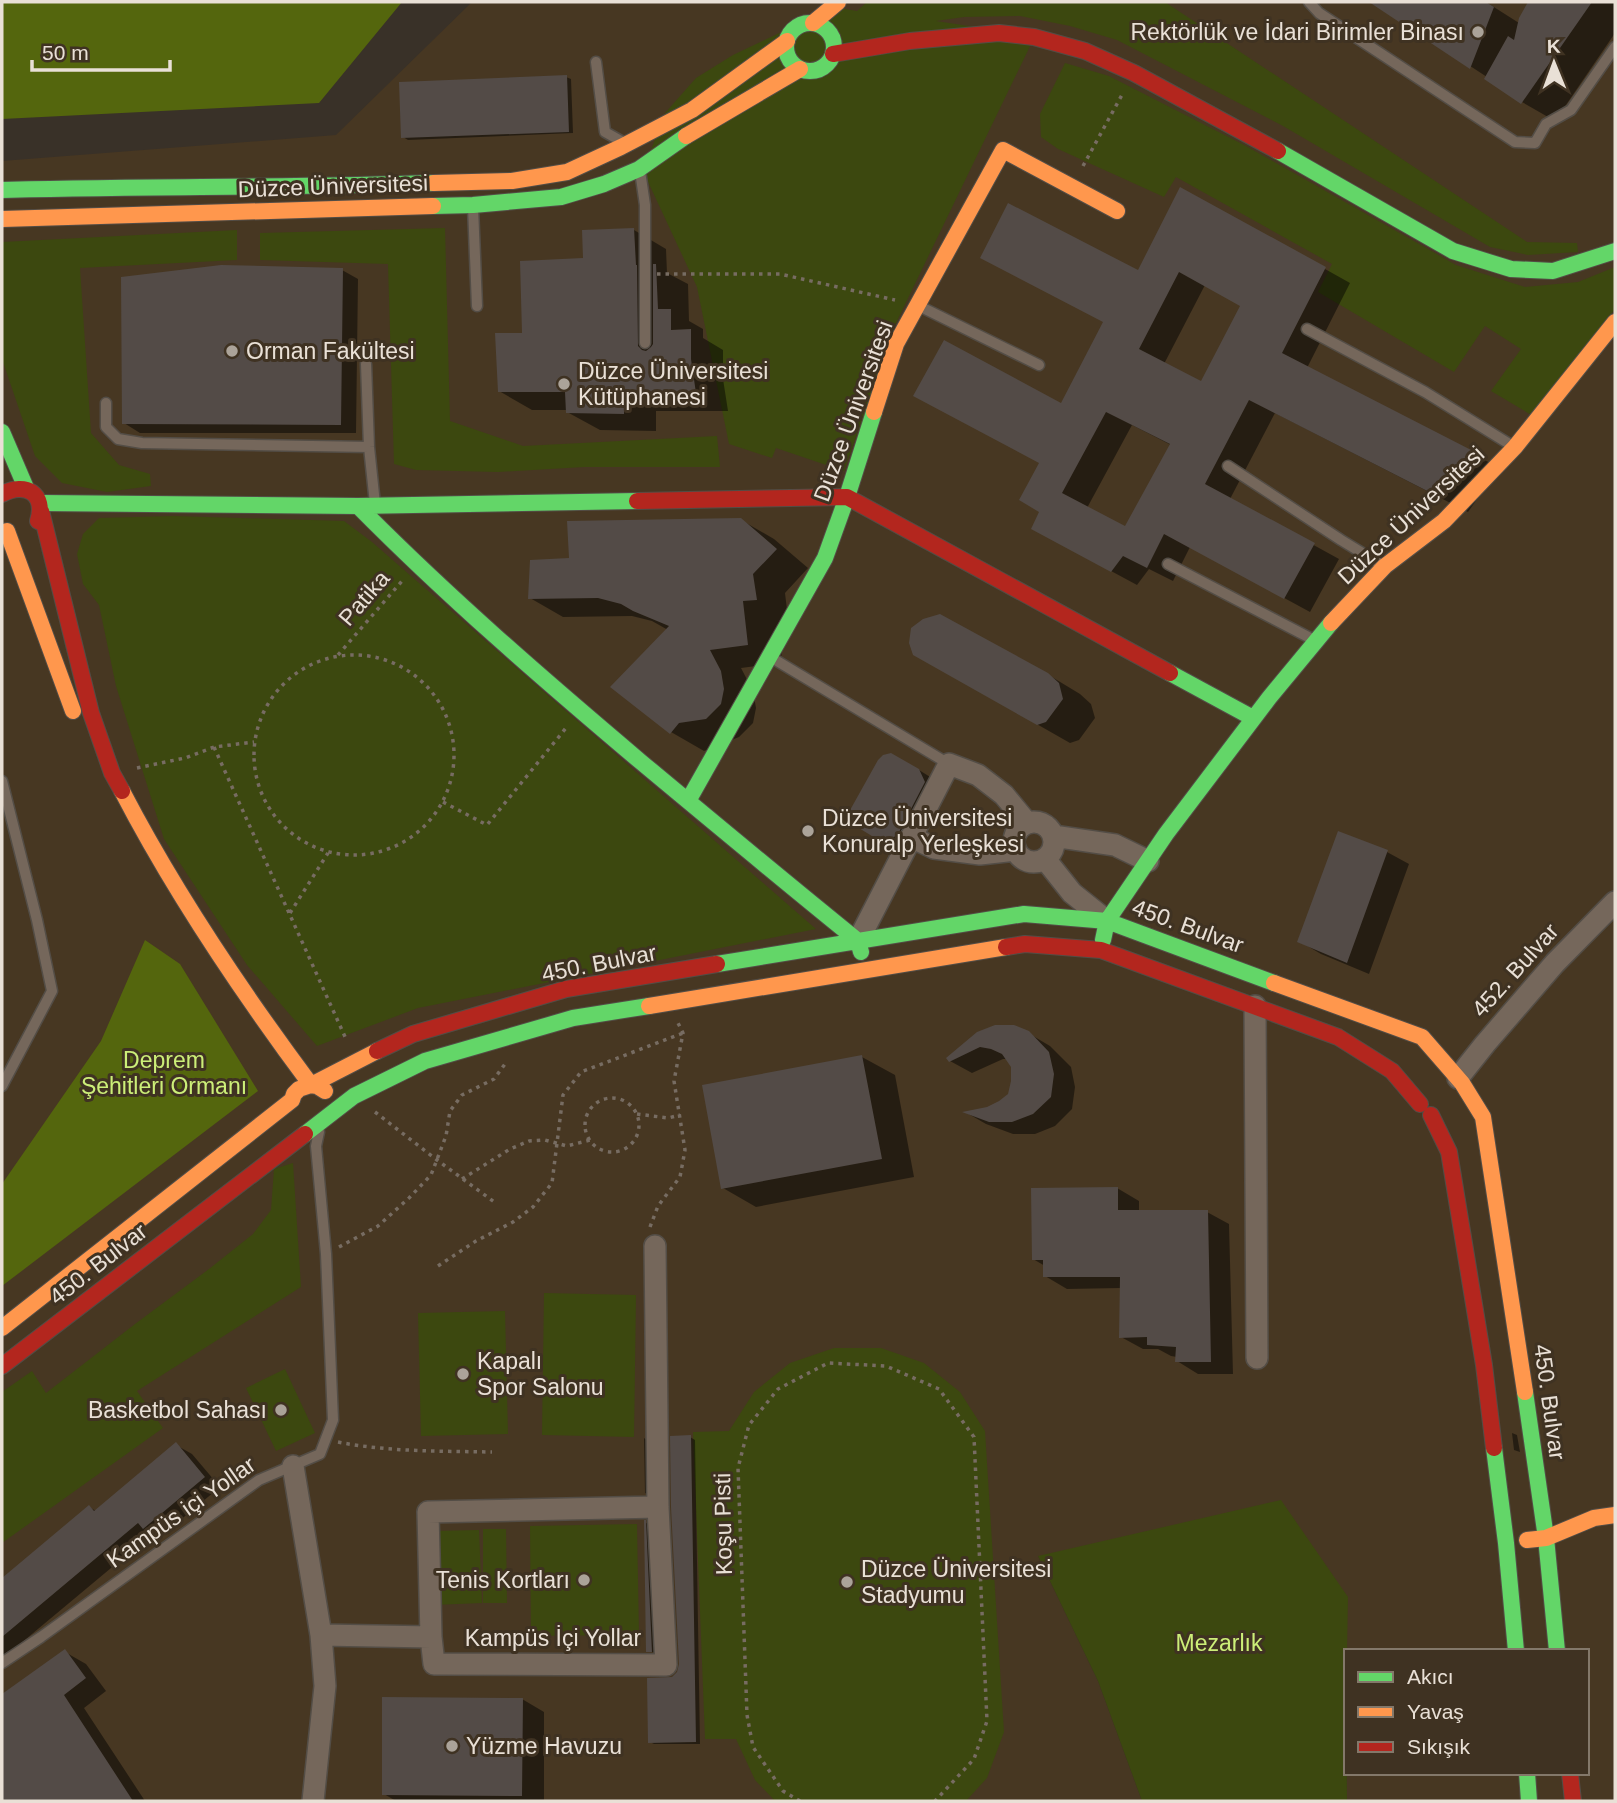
<svg xmlns="http://www.w3.org/2000/svg" width="1617" height="1803" viewBox="0 0 1617 1803" font-family="Arial,sans-serif">
	<style>
		.built { fill: #473722 }
		.green { fill: #3c480f }
		.forest { fill: #54660d }
		.shadow { fill: #0007; fill-rule: evenodd }
		.building { fill: #534b47; fill-rule: evenodd }
		.lines { fill: none; stroke-linecap: round; stroke-linejoin: round }
		.lane-casing { stroke: #534d46; stroke-width: 13 }
		.street-casing { stroke: #534d46; stroke-width: 24 }
		.fast-casing { stroke: #534d46; stroke-width: 18 }
		.slow-casing { stroke: #534d46; stroke-width: 18 }
		.jam-casing { stroke: #534d46; stroke-width: 18 }
		.path { stroke: #776c62; stroke-width: 3.5; stroke-dasharray: 3.5 5; stroke-linecap: butt }
		.lane { stroke: #75675b; stroke-width: 10 }
		.street { stroke: #75675b; stroke-width: 21 }
		.fast { stroke: #63d668; stroke-width: 16 }
		.slow { stroke: #ff974d; stroke-width: 16 }
		.jam { stroke: #b3261e; stroke-width: 16 }
		.poi-dot { fill: #aba399; stroke: #3f3222; stroke-width: 2.5 }
		.labels { text-anchor: middle; stroke-width: 6; stroke-linejoin: round; paint-order: stroke }
		.poi-label { font-size: 23px; fill: #e9e0d6; stroke: #3f3222; text-anchor: start }
		.street-label { font-size: 23px; fill: #e9e0d6; stroke: #3f3222 }
		.park-label { font-size: 23px; fill: #ccee78; stroke: #3f3222 }
	</style>
	<rect width="100%" height="100%" fill="#393128"/>
	<path class="built" d="M472,2H1615V1801H1347V1773H1587V1651H1347V1597L1038,1556L1098,1681L1142,1801H2V161L336,135Z"/>
	<path class="green" d="M867,2H1165L1527,242L1577,243L1578,252L1528,255L1490,247L1283,126L1117,40L1070,26L1020,16L964,17L936,21L1035,36L896,323L844,471L776,448L772,458L729,444L697,287L643,171L665,113L696,78L733,55L834,7L857,11Z
		M1065,63L1109,76L1246,146L1456,265L1525,287L1578,282L1615,267V309L1533,416L1491,391L1521,349L1485,326L1454,372L1318,292L1332,264L1176,177L1164,197L1058,149L1041,137L1040,114Z
		M445,228L450,421L523,446L717,436L720,467H584L498,472L416,470L394,464L388,264L260,260V233Z
		M237,230V260L80,268L91,433L119,465L150,474L151,486L107,492L62,483L35,456L2,359V242Z
		M173,516L344,521L372,542L816,929L418,1008L317,1046L247,965L164,839L116,686L99,605L83,584L77,554L83,534L99,518Z
		M293,1163L301,1287L137,1391L163,1428L2,1543V1392L32,1371L46,1393L135,1324L209,1269L253,1234L271,1210L274,1169Z
		M544,1293L636,1295L634,1437L542,1435Z
		M505,1311L508,1434L421,1436L418,1313Z
		M834,1348H881L924,1363L960,1392L985,1431L1004,1732L987,1778L966,1801H775L755,1780L736,1739H705L693,1432L729,1431L754,1392L790,1363Z
		M285,1369L315,1433L276,1451L246,1388Z
		M1281,1500L1348,1597L1347,1651H1346L1347,1801H1142L1098,1681L1038,1556Z
		M637,1524L639,1635L531,1636L530,1526Z
		M483,1529H506L507,1603H483Z
		M479,1530L482,1603L433,1605L431,1531Z"/>
	<path class="forest" d="M2,2H402L319,103L2,119Z
		M145,940L180,964L258,1091L2,1286V1184L101,1041Z"/>
	<path class="shadow" d="M1372,2H1486L1519,23L1530,2H1615V33L1555,121L1522,102L1487,78V77Z
		M566,77L571,79L573,133L408,140L403,137Z
		M634,230L666,249L667,273L688,284L689,321L703,329V338L723,350V379L728,411H656V431L600,430L567,412V410H532L499,391L524,334L585,260Z
		M1325,269L1350,283L1307,368L1474,454L1499,468L1468,512L1275,413L1230,499L1339,559L1310,612L1190,547L1173,581L1149,569L1137,585L1059,543L1041,511L1040,463L1062,405L1139,272ZM1205,285L1242,306L1202,383L1164,364ZM1132,425L1171,445L1126,529L1087,508Z
		M342,270L358,279L356,433H140L124,423Z
		M741,520L774,539L808,568L785,593L788,618L780,663L741,668L753,691L756,708L753,723L739,737L704,751L671,732L613,686L668,630L652,621L632,616L563,617L530,598L571,560Z
		M914,654L1047,674L1080,694L1091,704L1095,718L1079,740L1070,743Z
		M919,770L935,780L898,849L855,824Z
		M1387,852L1409,864L1369,974L1321,954L1299,941Z
		M978,1033H1028L1050,1046L1071,1067L1075,1087L1072,1109L1055,1126L1035,1134H1013L986,1124L967,1113L988,1109L1010,1094L1013,1081L1012,1066L1008,1059H1003L972,1073L950,1061Z
		M862,1057L895,1075L914,1177L756,1207L723,1188Z
		M1117,1188L1139,1201V1212H1207L1229,1224L1233,1374H1198L1177,1361V1357L1171,1356L1158,1349H1143L1121,1337V1288L1067,1289L1045,1276V1266L1033,1259Z
		M1512,1433L1517,1435L1520,1452L1514,1450Z
		M690,1437L695,1440L700,1744H654L650,1742L673,1678L679,1673Z
		M644,1438L648,1441L649,1495L645,1493Z
		M176,1445L192,1454L220,1487L160,1537L153,1533L2,1659V1581L89,1507L96,1511Z
		M646,1523L650,1525L656,1653L648,1651Z
		M65,1652L86,1664L106,1691L84,1708L145,1801H2V1697Z
		M522,1699L544,1712V1801H396L384,1794Z"/>
	<path class="building" d="M1369,2H1486L1494,7L1470,69Z
		M1528,2H1592L1521,104L1484,79L1508,36L1514,40L1519,18Z
		M567,75L569,132L401,138L399,82Z
		M1180,187L1326,267L1282,353L1475,452L1462,476L1441,498L1249,400L1205,484L1315,543L1284,599L1164,534L1147,568L1123,556L1111,572L1031,529L1039,512L1019,500L1039,463L913,396L944,340L1061,403L1103,322L980,258L1008,203L1138,270ZM1179,272L1240,306L1201,381L1139,349ZM1106,412L1170,444L1125,526L1062,493Z
		M634,228L636,265H637L638,346L642,350L646,351L651,347L653,344V264H656L658,309H671V330L691,329V359L696,393H624V414L566,413L565,392H498L495,333H522L520,261L583,258L582,230Z
		M221,265L343,268L341,425L122,424L121,277Z
		M741,518L777,549L753,574L757,600L743,601L748,645L710,650L721,671L724,689L721,704L706,719L679,723L670,734L610,687L669,626L633,611L621,604L598,598L528,599L530,560L569,558L567,521Z
		M940,614L1048,673L1059,683L1063,699L1046,722L1037,725L913,655L909,643L911,628L923,619Z
		M891,753L919,769L925,782L897,836L880,841L854,825L849,812L878,760L883,755Z
		M1338,831L1388,850L1347,963L1297,942Z
		M995,1025H1014L1029,1031L1049,1052L1054,1074L1051,1097L1033,1114L1012,1122H989L962,1112L987,1107L999,1101L1008,1094L1011,1081V1067L1002,1054L991,1049L980,1047L949,1062L946,1058L977,1032Z
		M862,1055L882,1159L721,1189L702,1085Z
		M1118,1187V1210H1208L1211,1362H1175L1176,1347L1147,1345V1337L1119,1338L1120,1277H1043V1260H1032L1031,1188Z
		M691,1435L696,1742L648,1743L647,1678L672,1677L677,1672L679,1664L671,1507L670,1436Z
		M176,1442L205,1477L143,1529L138,1523L2,1637V1578L89,1505L94,1511Z
		M644,1520H646L652,1652H646Z
		M65,1649L86,1678L64,1695L133,1801H2V1694Z
		M382,1697L523,1698L522,1796L382,1795Z"/>
	<g class="lines">
		<g class="lane-casing">
			<path id="lane" d="M1309,2L1319,13L1515,142L1535,143L1546,124L1571,110L1615,47
				M596,62L605,132L621,141
				M640,171L645,205V343
				M473,207L477,306
				M919,306L1039,365
				M1307,329L1425,392L1511,445
				M366,364L369,447L375,504
				M106,403V427L118,439L142,443L369,447
				M1228,466L1341,540L1382,565
				M1168,564L1314,640
				M772,658L949,764
				M2,781L37,920L52,991L2,1086
				M2,1663L41,1637L259,1480L320,1454L333,1420L326,1254L316,1146L319,1132"/>
		</g>
		<g class="street-casing">
			<path id="street" d="M1014 842a20 20 0 1 1 40 0a20 20 0 1 1-40 0Z
				M1053,836L1115,845L1148,861
				M911,837L934,848L980,854L1016,850
				M1045,859L1072,893L1107,921
				M858,941L949,764L978,775L1004,795L1027,823
				M1255,1006L1257,1358
				M1458,1078L1485,1044L1555,963L1615,902
				M293,1466L321,1635L325,1686L313,1801
				M321,1635L431,1637L434,1664L666,1665L658,1507L655,1246
				M431,1637L428,1512L658,1507"/>
		</g>
		<g class="fast-casing">
			<path id="fast" d="M786 47a24 24 0 1 1 48 0a24 24 0 1 1-48 0Z
				M1278,151L1453,251L1511,269L1553,271L1615,251
				M2,190C146,186 290,188 433,183
				M433,206L473,205L561,197L604,184L639,169L686,136
				M2,432L26,488
				M40,503L358,506L637,501
				M358,506C448,597 544,680 641,762C713,822 785,882 858,941L861,952
				M1170,673L1253,718
				M688,801L825,558L847,497L874,412
				M1103,940L1107,921L1166,834L1269,698L1331,623
				M717,964L1024,914L1107,921L1274,983
				M305,1134L354,1096L425,1061L573,1018L649,1006
				M1525,1392L1546,1538L1557,1651
				M1494,1448L1506,1543L1516,1651
				M1527,1773L1529,1801"/>
		</g>
		<g class="slow-casing">
			<path id="slow" d="M813,23L838,2
				M686,136L800,69
				M433,183L512,181L567,172L621,147L692,110L787,41
				M2,219L433,206
				M874,412L896,344L1003,150L1117,211
				M7,531L73,711
				M1331,623L1385,566L1444,521L1515,447L1615,322
				M122,791C176,895 241,991 311,1085L317,1086L325,1091
				M1274,983L1422,1037L1462,1083L1483,1117L1525,1392
				M649,1006L1006,947
				M2,1328L292,1100L294,1094L299,1089L311,1085L377,1051
				M1527,1540L1546,1538L1594,1518L1615,1515"/>
		</g>
		<g class="jam-casing">
			<path id="jam" d="M833,54L910,41L999,33L1034,37L1085,51L1134,73L1278,151
				M2,494C26,481 46,494 38,521
				M637,501L847,497L1170,673
				M41,511L91,713L112,773L122,791
				M1006,947L1025,944L1101,950L1338,1037L1392,1071L1420,1104
				M377,1051L413,1034L566,989L717,964
				M1431,1115L1449,1152L1484,1365L1494,1448
				M2,1366L305,1134
				M1570,1773L1573,1801"/>
		</g>
		<path class="path" d="M1083,166L1123,93
			M657,274H780L895,300
			M338,655L402,581
			M254 755a100 100 0 1 1 200 0a100 100 0 1 1-200 0Z
			M214,747L346,1039
			M137,768L185,758L214,747L254,742
			M443,802L487,825L566,728
			M290,913L328,853
			M585 1125a27 27 0 1 1 54 0a27 27 0 1 1-54 0Z
			M375,1112L437,1160L497,1204
			M637,1114L668,1118L680,1115
			M462,1179L510,1149L529,1141L545,1140L567,1146L590,1140
			M650,1227L658,1206L680,1177L685,1150L674,1081L683,1033L678,1023
			M339,1247L378,1226L409,1198L431,1175L446,1136L450,1111L462,1095L494,1079L505,1064
			M438,1266L476,1241L513,1222L533,1207L552,1183L563,1095L581,1072L683,1033
			M338,1442C388,1452 441,1451 492,1452
			M800,1801L783,1791L753,1747L747,1715L738,1468L749,1425L778,1389L828,1363L886,1366L939,1389L974,1437L987,1721L974,1759L935,1801"/>
		<use href="#lane" class="lane"/>
		<use href="#street" class="street"/>
		<use href="#fast" class="fast"/>
		<use href="#slow" class="slow"/>
		<use href="#jam" class="jam"/>
	</g>
	<g class="poi-dot">
		<circle cx="1478" cy="32" r="7"/>
		<circle cx="232" cy="351" r="7"/>
		<circle cx="564" cy="384" r="7"/>
		<circle cx="808" cy="831" r="7"/>
		<circle cx="463" cy="1374" r="7"/>
		<circle cx="281" cy="1410" r="7"/>
		<circle cx="584" cy="1580" r="7"/>
		<circle cx="847" cy="1582" r="7"/>
		<circle cx="452" cy="1746" r="7"/>
	</g>
	<g class="labels">
		<g class="poi-label">
			<text x="1464" y="40" text-anchor="end">Rektörlük ve İdari Birimler Binası</text>
			<text x="246" y="359">Orman Fakültesi</text>
			<text x="578" y="379">Düzce Üniversitesi<tspan x="578" dy="26">Kütüphanesi</tspan></text>
			<text x="822" y="826">Düzce Üniversitesi<tspan x="822" dy="26">Konuralp Yerleşkesi</tspan></text>
			<text x="477" y="1369">Kapalı<tspan x="477" dy="26">Spor Salonu</tspan></text>
			<text x="267" y="1418" text-anchor="end">Basketbol Sahası</text>
			<text x="861" y="1577">Düzce Üniversitesi<tspan x="861" dy="26">Stadyumu</tspan></text>
			<text x="570" y="1588" text-anchor="end">Tenis Kortları</text>
			<text x="466" y="1754">Yüzme Havuzu</text>
		</g>
		<g class="street-label">
			<text transform="translate(333 186) rotate(-2)" y="8">Düzce Üniversitesi</text>
			<text transform="translate(853 411) rotate(-70)" y="8">Düzce Üniversitesi</text>
			<text transform="translate(1411 515) rotate(-43)" y="8">Düzce Üniversitesi</text>
			<text transform="translate(364 598) rotate(-49)" y="8">Patika</text>
			<text transform="translate(1188 926) rotate(20)" y="8">450. Bulvar</text>
			<text transform="translate(599 963) rotate(-11)" y="8">450. Bulvar</text>
			<text transform="translate(1515 970) rotate(-48)" y="8">452. Bulvar</text>
			<text transform="translate(98 1264) rotate(-38)" y="8">450. Bulvar</text>
			<text transform="translate(1550 1402) rotate(82)" y="8">450. Bulvar</text>
			<text transform="translate(181 1512) rotate(-35)" y="8">Kampüs içi Yollar</text>
			<text transform="translate(723 1524) rotate(-91)" y="8">Koşu Pisti</text>
			<text x="553" y="1646">Kampüs İçi Yollar</text>
		</g>
		<g class="park-label">
			<text x="164" y="1068">Deprem<tspan x="164" dy="26">Şehitleri Ormanı</tspan></text>
			<text x="1219" y="1651">Mezarlık</text>
		</g>
	</g>
	<rect width="1617" height="1803" fill="none" stroke="#e9e0d6" stroke-width="7"/>
	<rect x="1344" y="1649" width="245" height="126" fill="#3f3222" stroke="#83786a" stroke-width="2"/>
	<rect x="1358" y="1672" width="35" height="10" fill="#63d668" stroke="#83786a" stroke-width="2"/>
	<text x="1407" y="1684" font-size="21" fill="#e9e0d6">Akıcı</text>
	<rect x="1358" y="1707" width="35" height="10" fill="#ff974d" stroke="#83786a" stroke-width="2"/>
	<text x="1407" y="1719" font-size="21" fill="#e9e0d6">Yavaş</text>
	<rect x="1358" y="1742" width="35" height="10" fill="#b3261e" stroke="#83786a" stroke-width="2"/>
	<text x="1407" y="1754" font-size="21" fill="#e9e0d6">Sıkışık</text>
	<g transform="translate(1554 63) rotate(359)" stroke="#3f3222" stroke-width="5" paint-order="stroke">
	<path d="M0-5L12 26L0 18L-12 26Z" fill="#e9e0d6"/>
	<text y="-10" font-size="19" font-weight="bold" text-anchor="middle" fill="#e9e0d6">K</text>
	</g>
	<path d="M32 60v10h138v-10" fill="none" stroke="#e9e0d6" stroke-width="3.5"/>
	<text x="42" y="60" font-size="21" fill="#e9e0d6" stroke="#3f3222" stroke-width="5" paint-order="stroke">50 m</text>
</svg>
